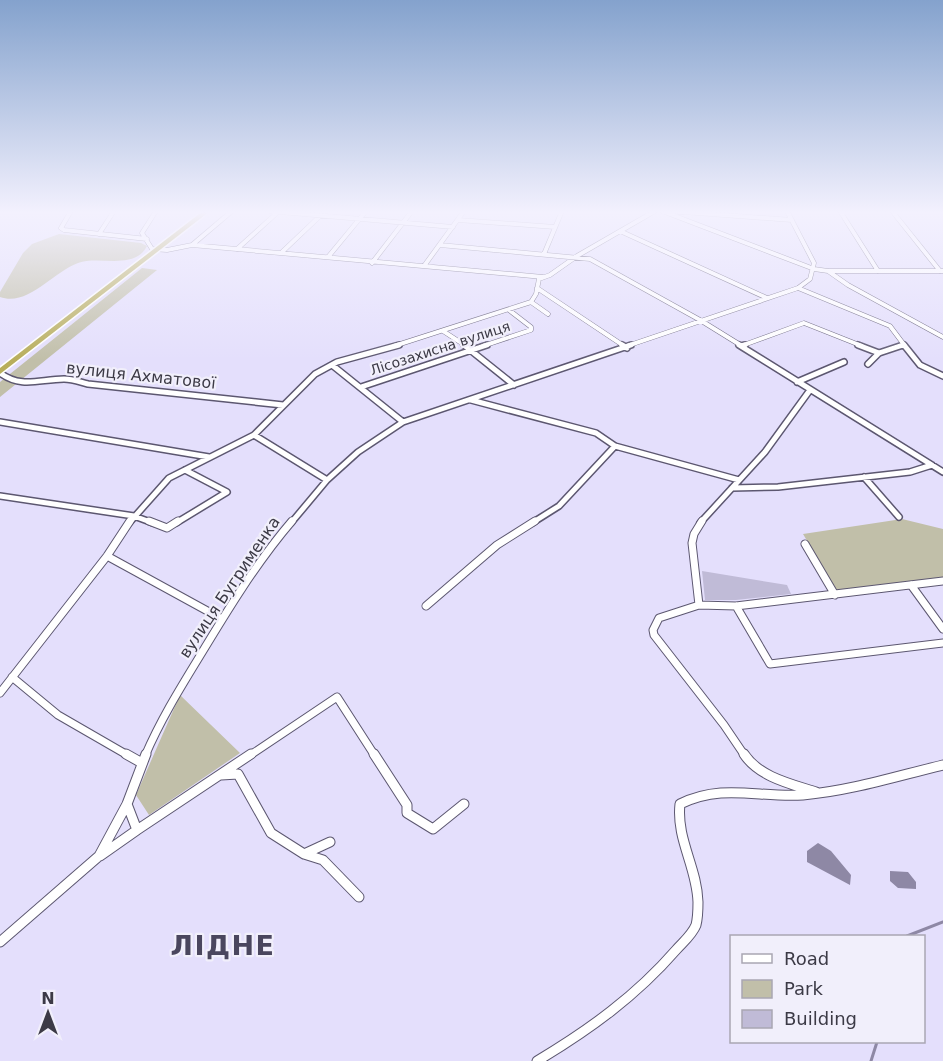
<svg xmlns="http://www.w3.org/2000/svg" width="943" height="1061" viewBox="0 0 943 1061" font-family="'DejaVu Sans',sans-serif">
	<style>
		.green { fill: #c1bfa9 }
		.water { fill: #8e88a5 }
		.lines { fill: none; stroke-linecap: round; stroke-linejoin: round }
		.stream { stroke: #8e88a5; stroke-width: 3 }
		.building { fill: #c0bbd7 }
		.minor-far3-casing { stroke: #5c5770; stroke-width: 5 }
		.minor-far2-casing { stroke: #5c5770; stroke-width: 8 }
		.minor-far1-casing { stroke: #5c5770; stroke-width: 9 }
		.minor-casing { stroke: #5c5770; stroke-width: 11 }
		.trunk-casing { stroke: #fff; stroke-width: 3 }
		.minor-far3 { stroke: #fff; stroke-width: 4 }
		.minor-far2 { stroke: #fff; stroke-width: 5 }
		.minor-far1 { stroke: #fff; stroke-width: 7 }
		.minor { stroke: #fff; stroke-width: 9 }
		.trunk { fill: #b8ae5c; fill-rule: evenodd }
		.labels { text-anchor: middle; stroke-width: 4.5; stroke-linejoin: round; paint-order: stroke }
		.far-street-label { font-size: 14px; fill: #3c3a46; stroke: #f1effb }
		.street-label { font-size: 16px; fill: #3c3a46; stroke: #f1effb }
		.near-district-label { font-size: 27px; font-weight: bold; letter-spacing: 1.5px; fill: #4a465e; stroke: #f1effb }
	</style>
	<rect width="100%" height="100%" fill="#e4dffc"/>
	<path class="green" d="M59,234L141,243L147,246C134,271 99,255 78,263C53,272 28,307 0,297V292L23,253L32,244Z
		M142,268L157,270L0,397V382Z
		M902,519L943,529V577L837,591L803,534Z
		M180,695L240,753L149,815L136,795Z"/>
	<path class="water" d="M818,843L831,851L851,875L850,885L807,862V851Z
		M890,871L908,872L916,882V889L898,888L890,881Z"/>
	<g class="lines">
		<path class="stream" d="M907,936L943,922
			M871,1061L877,1042"/>
	</g>
	<path class="building" d="M702,571L787,585L791,594L736,600H705Z"/>
	<g class="lines">
		<g class="minor-far3-casing">
			<path id="minor-far3" d="M71,211L61,228L64,230L147,239
				M156,211L142,233L152,249L167,250L192,245L543,277
				M269,211L453,227
				M662,211L814,269L828,271L848,285L943,337
				M670,211L792,220
				M840,211L878,271
				M892,211L940,271
				M458,220L555,227
				M620,231L767,298
				M99,234L114,211
				M192,245L232,211
				M440,245L590,259L700,320L742,346
				M237,249L278,212
				M281,253L321,215
				M544,254L562,211
				M328,257L366,211
				M372,263L412,211
				M424,266L464,211
				M829,271H943
				M537,288L624,346
				M798,288L890,326L905,346
				M531,302L548,314
				M443,331L466,346
				M394,346L531,302L536,294L539,279L550,275L577,256L655,211
				M483,346L531,330V327L509,310
				M627,346L798,288L810,279L814,263L787,211
				M741,346L804,323L862,346
				M900,346L903,345"/>
		</g>
		<g class="minor-far2-casing">
			<path id="minor-far2" d="M464,345L514,385
				M622,345L627,348
				M739,345L943,472
				M858,345L879,353
				M904,345L920,365L943,376
				M741,346L745,345
				M868,364L879,353L903,345
				M332,365L403,422
				M0,373C22,389 40,379 64,379C72,379 80,382 88,384L283,405
				M797,382L844,362
				M361,387L487,345
				M471,400L596,433L615,446L739,480
				M0,422L209,457
				M254,435L327,480
				M864,477L899,517
				M732,488L778,487L910,472L932,465
				M0,496L134,516L153,523
				M129,523L169,478L254,435L315,374L337,362L399,345
				M176,523L227,492L185,470
				M291,523L327,480L358,452L403,422L631,345
				M532,523L559,506L615,446
				M700,523L765,452L810,390"/>
		</g>
		<g class="minor-far1-casing">
			<path id="minor-far1" d="M149,521L167,528L178,521
				M805,544L835,595
				M107,556L222,619
				M911,585L943,629
				M699,605L692,543L694,534L702,521
				M426,606L497,545L535,521
				M736,606L770,664L943,643
				M12,677L58,715L129,756
				M0,693L107,556L130,521
				M145,756C160,721 179,690 198,659C227,611 256,563 292,521
				M249,756L337,697L375,756
				M745,756L724,725L654,635L653,630L659,618L699,605L736,606L943,581"/>
		</g>
		<g class="minor-casing">
			<path id="minor" d="M126,754L142,763
				M374,754L407,805V813L433,829L464,804
				M744,754C759,777 791,784 816,792
				M221,775L238,774L271,833L304,854L330,842
				M137,830L251,754
				M304,854L323,860L359,897
				M100,856L137,830L127,804
				M0,942L99,856L127,804L146,754
				M537,1061C589,1030 636,996 676,950C683,942 692,935 696,925C698,917 698,910 698,902C697,867 676,839 680,804C723,783 758,798 803,795C850,791 897,776 943,765"/>
		</g>
		<g class="trunk-casing">
			<path id="trunk" d="M203,211H210L0,374V368Z"/>
		</g>
		<use href="#minor-far3" class="minor-far3"/>
		<use href="#minor-far2" class="minor-far2"/>
		<use href="#minor-far1" class="minor-far1"/>
		<use href="#minor" class="minor"/>
		<use href="#trunk" class="trunk"/>
	</g>
	<linearGradient id="sky" x2="0" y2="1"><stop stop-color="#84a2cd"/><stop offset="0.59" stop-color="#f3f1fe"/><stop offset="1" stop-color="#f3f1fe" stop-opacity="0"/></linearGradient>
	<rect width="943" height="360" fill="url(#sky)"/>
	<g class="labels">
		<g class="far-street-label">
			<text transform="translate(440 348) rotate(-18)" y="5">Лісозахисна вулиця</text>
		</g>
		<g class="street-label">
			<text transform="translate(141 375) rotate(6)" y="6">вулиця Ахматової</text>
			<text transform="translate(229 587) rotate(-56)" y="6">вулиця Бугрименка</text>
		</g>
		<g class="near-district-label">
			<text x="223" y="955">ЛІДНЕ</text>
		</g>
	</g>
	<rect x="730" y="935" width="195" height="108" fill="#f1effb" stroke="#a9a7b3" stroke-width="1.5"/>
	<rect x="742" y="954" width="30" height="9" fill="#ffffff" stroke="#a9a7b3" stroke-width="1.5"/>
	<text x="784" y="965" font-size="18" fill="#3c3a46">Road</text>
	<rect x="742" y="980" width="30" height="18" fill="#c1bfa9" stroke="#a9a7b3" stroke-width="1.5"/>
	<text x="784" y="995" font-size="18" fill="#3c3a46">Park</text>
	<rect x="742" y="1010" width="30" height="18" fill="#c0bbd7" stroke="#a9a7b3" stroke-width="1.5"/>
	<text x="784" y="1025" font-size="18" fill="#3c3a46">Building</text>
	<g transform="translate(48 1013)" stroke="#f1effb" stroke-width="4.5" paint-order="stroke">
	<path d="M0-4.5L10 22L0 15L-10 22Z" fill="#3c3a46"/>
	<text y="-9" font-size="16" font-weight="bold" text-anchor="middle" fill="#3c3a46">N</text>
	</g>
</svg>
